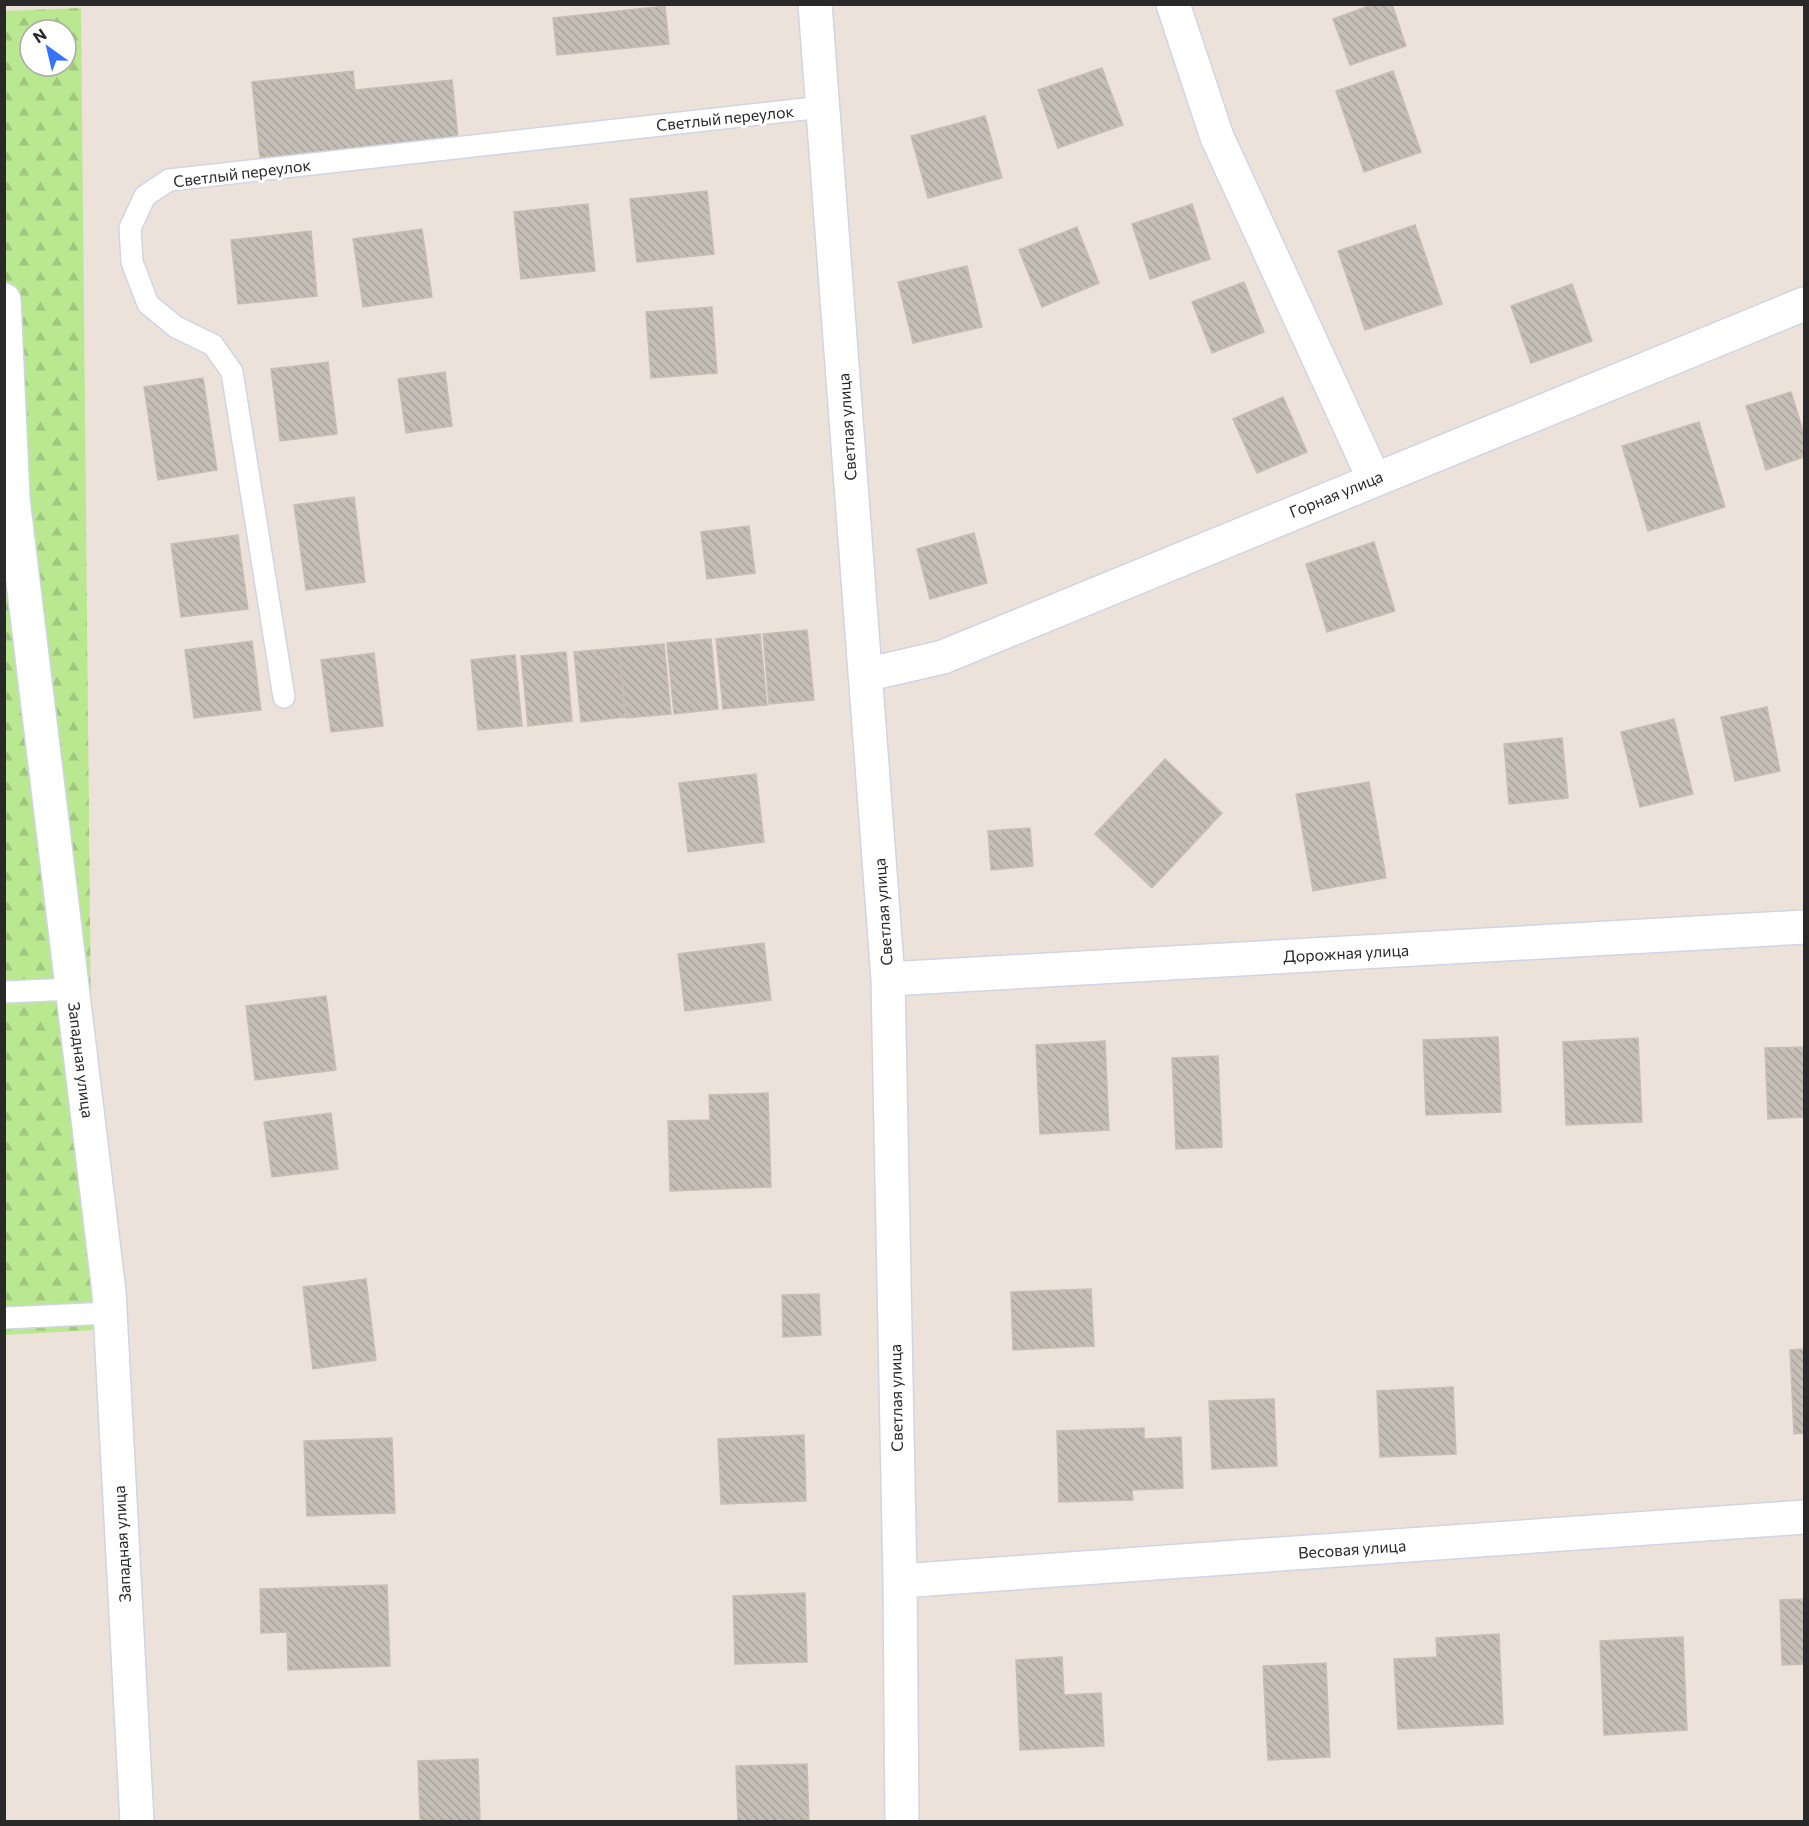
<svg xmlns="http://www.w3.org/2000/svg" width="1809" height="1826" viewBox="0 0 1809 1826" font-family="Commissioner,sans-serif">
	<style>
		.forest { fill: url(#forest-firs); fill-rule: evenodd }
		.building { fill: url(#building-back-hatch); stroke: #c8beb3; stroke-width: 1.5 }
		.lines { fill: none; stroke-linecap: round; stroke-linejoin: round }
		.lane-casing { stroke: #cfd5e4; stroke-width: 24 }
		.street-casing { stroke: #cfd5e4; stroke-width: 36 }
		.lane { stroke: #fff; stroke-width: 21 }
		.street { stroke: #fff; stroke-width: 33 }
		.labels { text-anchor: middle; stroke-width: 6; stroke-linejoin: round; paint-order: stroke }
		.street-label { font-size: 16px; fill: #292929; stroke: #fff }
	</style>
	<defs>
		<pattern id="forest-firs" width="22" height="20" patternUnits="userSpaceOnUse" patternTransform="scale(1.5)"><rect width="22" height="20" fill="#bae891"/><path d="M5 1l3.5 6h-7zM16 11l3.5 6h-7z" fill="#a0c77d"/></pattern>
		<pattern id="building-back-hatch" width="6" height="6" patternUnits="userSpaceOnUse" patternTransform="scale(1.5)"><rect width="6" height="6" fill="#c4beb6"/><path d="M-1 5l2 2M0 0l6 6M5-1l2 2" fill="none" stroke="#a8a39c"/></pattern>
	</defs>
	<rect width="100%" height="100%" fill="#ede2da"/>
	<path class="forest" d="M81,8L94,1330L5,1335L4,11ZM30,30H66V66H30Z"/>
	<path class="building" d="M1374,4H1392L1406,46L1350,65L1333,19Z
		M665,6L669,44L557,55L553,18Z
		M1102,68L1123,125L1058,148L1038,90Z
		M353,71L355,90L452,80L458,137L260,158L252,82Z
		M1393,71L1421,152L1364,172L1336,91Z
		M985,116L1002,178L928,198L911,136Z
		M707,191L714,254L637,262L630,199Z
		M588,204L595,271L521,279L514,212Z
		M1192,204L1210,259L1150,279L1132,224Z
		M1415,225L1442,304L1365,330L1338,251Z
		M1077,227L1099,283L1042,307L1019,250Z
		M422,229L432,297L363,307L353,239Z
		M311,231L317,296L238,304L231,240Z
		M967,266L982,327L913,343L898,282Z
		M1244,282L1264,332L1212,353L1192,302Z
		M1572,284L1592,341L1531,363L1511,306Z
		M712,307L717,373L651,378L646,312Z
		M328,362L337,434L280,441L271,369Z
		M445,372L452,426L406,433L398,379Z
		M203,378L217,470L158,480L144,387Z
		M1791,392L1804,434V457L1766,470L1746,406Z
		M1283,397L1307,452L1257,473L1233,419Z
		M1699,422L1725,507L1648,531L1622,446Z
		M354,497L365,582L306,590L294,505Z
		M749,526L755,573L707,579L701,532Z
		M974,533L987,583L930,599L917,549Z
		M238,535L248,609L181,617L171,544Z
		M1374,542L1395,611L1327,632L1306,564Z
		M807,630L814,700L769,704L763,634Z
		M760,634L767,705L723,709L716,639Z
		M711,639L718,709L674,714L667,643Z
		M252,641L261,710L194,718L185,650Z
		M664,644L671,714L626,718L619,648Z
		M619,648L625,717L581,722L574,652Z
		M566,652L572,721L528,726L521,656Z
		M374,653L383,726L331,732L321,660Z
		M515,655L522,726L478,730L471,660Z
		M1767,707L1780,771L1735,781L1721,717Z
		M1674,719L1693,794L1640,807L1621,732Z
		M1562,738L1568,798L1509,804L1504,744Z
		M1165,759L1222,813L1152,888L1095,834Z
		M756,774L764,842L688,852L679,783Z
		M1369,782L1386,878L1313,891L1296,794Z
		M1030,828L1033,866L991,870L988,831Z
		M764,943L771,1000L685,1011L678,954Z
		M326,996L336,1070L255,1080L246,1006Z
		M1498,1037L1501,1112L1426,1115L1423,1040Z
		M1638,1038L1642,1122L1566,1125L1563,1042Z
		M1105,1041L1109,1130L1040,1134L1036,1045Z
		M1804,1047V1117L1768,1119L1765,1048Z
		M1218,1056L1222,1147L1176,1149L1172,1058Z
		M768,1093L771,1187L670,1191L668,1121L710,1120L709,1095Z
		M331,1113L338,1169L272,1177L264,1122Z
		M366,1279L376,1360L313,1369L303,1287Z
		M1091,1289L1094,1346L1013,1350L1011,1292Z
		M819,1294L821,1335L783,1337L782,1295Z
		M1804,1349V1433L1794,1434L1790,1350Z
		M1453,1387L1456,1454L1380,1457L1377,1391Z
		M1274,1399L1277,1466L1212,1469L1209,1401Z
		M1144,1428V1439L1181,1437L1183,1488L1132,1490L1133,1500L1059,1502L1057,1431Z
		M804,1435L806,1501L721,1504L718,1439Z
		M392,1438L395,1513L307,1516L304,1441Z
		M387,1585L390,1666L288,1670L287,1632L261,1633L260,1589Z
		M805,1593L807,1662L735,1664L733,1596Z
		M1804,1599V1664L1782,1665L1780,1600Z
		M1499,1634L1503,1724L1398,1729L1394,1659L1437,1657L1436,1638Z
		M1683,1637L1687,1730L1604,1735L1600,1641Z
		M1062,1657L1064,1695L1101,1693L1104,1746L1020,1750L1016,1660Z
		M1326,1663L1330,1757L1268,1760L1263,1666Z
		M478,1759L480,1822H420L418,1761Z
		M807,1764L809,1822H738L736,1766Z"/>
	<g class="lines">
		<g class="lane-casing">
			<path id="lane" d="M284,697L232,372L213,345L176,327L148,304L132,262L130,228L145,196L169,180L822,107
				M4,992L72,989
				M4,1318L110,1313"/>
		</g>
		<g class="street-casing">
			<path id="street" d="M815,4L888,979L900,1581L902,1822
				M1173,4L1217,137L1374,479
				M4,300L13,499L109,1292L137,1822
				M865,675L943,657L1804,304
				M888,979L1804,927
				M900,1581L1804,1517"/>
		</g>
		<use href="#lane" class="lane"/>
		<use href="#street" class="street"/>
	</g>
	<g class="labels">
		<g class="street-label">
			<text transform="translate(725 118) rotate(-6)" y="6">Светлый переулок</text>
			<text transform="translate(242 173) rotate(-7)" y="6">Светлый переулок</text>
			<text transform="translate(847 427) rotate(-94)" y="6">Светлая улица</text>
			<text transform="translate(1336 494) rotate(-22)" y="6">Горная улица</text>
			<text transform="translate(883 912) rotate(-94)" y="6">Светлая улица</text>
			<text transform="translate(1346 953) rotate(-3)" y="6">Дорожная улица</text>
			<text transform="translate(81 1060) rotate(83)" y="6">Западная улица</text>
			<text transform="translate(896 1398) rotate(-91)" y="6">Светлая улица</text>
			<text transform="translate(122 1544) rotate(-93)" y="6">Западная улица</text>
			<text transform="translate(1352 1549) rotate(-4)" y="6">Весовая улица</text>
		</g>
	</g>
	<rect width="1809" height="1826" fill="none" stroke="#292929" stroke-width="12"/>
	<g transform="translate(48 48) rotate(326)"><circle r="28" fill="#ffffff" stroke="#a9a9a9" stroke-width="1.5"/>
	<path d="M0-4.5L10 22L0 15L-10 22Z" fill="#3573ff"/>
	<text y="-9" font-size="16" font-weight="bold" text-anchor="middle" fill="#292929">N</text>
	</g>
</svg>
